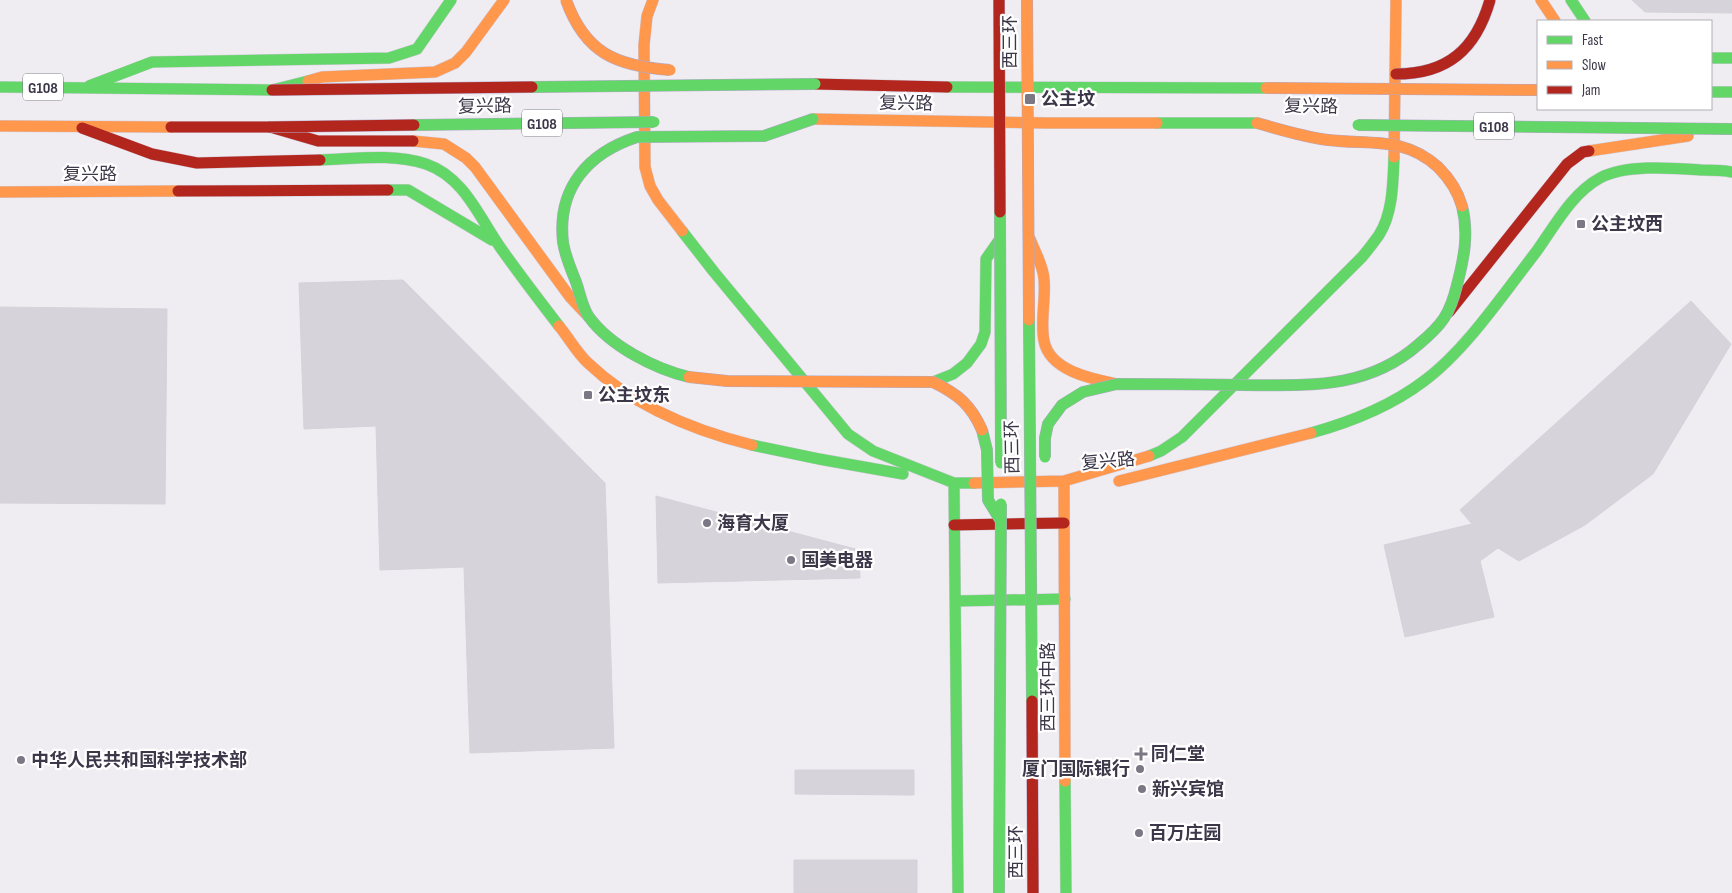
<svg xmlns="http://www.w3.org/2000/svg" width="1732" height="893" viewBox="0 0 1732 893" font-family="'Sofia Sans Condensed','Noto Sans SC',sans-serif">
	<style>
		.building { fill: #d6d4da; stroke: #d5d3da }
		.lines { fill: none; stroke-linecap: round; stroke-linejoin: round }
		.fast-casing { stroke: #d2ccda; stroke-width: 12 }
		.slow-casing { stroke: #d2ccda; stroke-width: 12 }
		.jam-casing { stroke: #d2ccda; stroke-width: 12 }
		.fast { stroke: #63d668; stroke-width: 11 }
		.slow { stroke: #ff974d; stroke-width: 11 }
		.jam { stroke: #b3261e; stroke-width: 11 }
		.fast-bridge-casing { stroke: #b4a9c9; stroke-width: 12; stroke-linecap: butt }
		.slow-bridge-casing { stroke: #b4a9c9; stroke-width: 12; stroke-linecap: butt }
		.jam-bridge-casing { stroke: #b4a9c9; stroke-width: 12; stroke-linecap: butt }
		.fast-bridge { stroke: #63d668; stroke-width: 11 }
		.slow-bridge { stroke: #ff974d; stroke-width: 11 }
		.jam-bridge { stroke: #b3261e; stroke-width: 11 }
		.poi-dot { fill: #7b7784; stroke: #fff; stroke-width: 2 }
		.labels { text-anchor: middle; stroke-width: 4.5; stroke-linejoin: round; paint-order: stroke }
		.shield { fill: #fff; stroke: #777480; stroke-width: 1 }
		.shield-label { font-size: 16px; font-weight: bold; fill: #3d3849 }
		.street-label { font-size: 18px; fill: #3d3849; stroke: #fff }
		.poi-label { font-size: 18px; font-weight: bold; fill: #3d3849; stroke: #fff; text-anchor: start }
	</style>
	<rect width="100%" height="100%" fill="#efedf2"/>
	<path class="building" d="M1632,0H1732V13L1645,12Z
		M403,280L605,483L614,748L470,753L464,567L380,570L376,426L304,429L299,283Z
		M1691,301L1731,344L1653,474L1585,525L1519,561L1498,548L1480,561L1494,617L1405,637L1384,545L1472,524L1460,510Z
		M0,307L167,309L165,504L0,503Z
		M656,496L859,550L860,578L658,583Z
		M795,770H914V795L795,794Z
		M794,860H917V893H794Z"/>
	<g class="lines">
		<g class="fast-casing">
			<path id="fast" d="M1571,0L1585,21
				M1711,58H1732
				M89,86L152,62L389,58L417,49L451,0
				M0,87L272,90L308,81
				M947,87L1266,88
				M1711,92H1732
				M1157,123H1257
				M320,160C354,159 392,153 426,164C464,177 479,217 500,247C519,274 539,300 559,326
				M388,190H408L492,240
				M682,231L714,272L848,434L873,451L954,483H974
				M933,382L953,374L967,363L981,344L985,332L986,259L1000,239
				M1311,433C1351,422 1391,406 1424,381C1466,350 1504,293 1536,252C1554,227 1572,193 1600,178C1626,164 1673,168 1702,170C1712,170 1722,170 1732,172
				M752,445L819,459L903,474
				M1149,456L1161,451L1182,437L1362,257C1368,250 1374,242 1379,235C1393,213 1393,182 1394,157
				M954,483L958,893
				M956,601L1065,599
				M1065,781L1066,893"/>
		</g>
		<g class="slow-casing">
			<path id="slow" d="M653,0L647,16L644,45L645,167L650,186L658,200L682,231
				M1541,0L1555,21
				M308,81L322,77L435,72L455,63L466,52L504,0
				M813,119L1048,123H1157
				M0,126L171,127
				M413,141L444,144L466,158L475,167L570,297L588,316
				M1589,151L1688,136
				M1394,157L1396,0
				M0,192L178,191
				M1030,239C1035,252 1043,265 1044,279C1046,299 1040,321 1044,341C1050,371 1092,379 1117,384
				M559,326C569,338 577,353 588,363C633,406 692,430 752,445
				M1064,481L1065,781
				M1119,481L1311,433
				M974,483L1064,481L1149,456"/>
		</g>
		<g class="jam-casing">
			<path id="jam" d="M815,84L947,87
				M171,127H270L318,141H413
				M82,128L152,154L197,163L320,160
				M178,191L388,190
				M1449,312L1567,164L1583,152L1589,151
				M954,525L1064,523"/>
		</g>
		<use href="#fast" class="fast"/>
		<use href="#slow" class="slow"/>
		<use href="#jam" class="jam"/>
		<g class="fast-bridge-casing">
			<path id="fast-bridge" d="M532,87L815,84
				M414,125L654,122
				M1358,125L1732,129
				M1000,212L1001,463
				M1029,320L1032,701
				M689,377C655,369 610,346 589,317C582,307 580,293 576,282C571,269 565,256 563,242C557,188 588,153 637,137L764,136L813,119
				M982,430L987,450L988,500L1001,521
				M1045,457V438L1048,424L1062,405L1083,392L1117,384C1158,384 1198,384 1239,385C1305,385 1366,391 1419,344C1442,325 1450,314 1457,285C1464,258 1469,234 1462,206
				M999,893L1001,504"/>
		</g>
		<g class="slow-bridge-casing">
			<path id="slow-bridge" d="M566,0C585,53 616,66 670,70
				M1027,0L1029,320
				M1266,88L1538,90
				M1257,123C1281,130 1304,137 1328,140C1370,145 1404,136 1438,167C1449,178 1458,192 1462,206
				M689,377L727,381L933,382C958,394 971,405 982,430"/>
		</g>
		<g class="jam-bridge-casing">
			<path id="jam-bridge" d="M999,0L1000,212
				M1396,74C1448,74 1476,49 1490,0
				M272,90L532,87
				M270,127L414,125
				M1032,701L1033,893"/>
		</g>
		<use href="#fast-bridge" class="fast-bridge"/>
		<use href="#slow-bridge" class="slow-bridge"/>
		<use href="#jam-bridge" class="jam-bridge"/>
	</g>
	<g class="poi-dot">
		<rect x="1024" y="93" width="12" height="12" rx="2.5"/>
		<rect x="1576" y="219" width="10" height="10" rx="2.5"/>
		<rect x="583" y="390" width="10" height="10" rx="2.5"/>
		<circle cx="707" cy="523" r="5"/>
		<circle cx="791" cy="560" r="5"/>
		<path d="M1138.5 746.5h5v5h5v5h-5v5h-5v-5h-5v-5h5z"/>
		<circle cx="21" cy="760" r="5"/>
		<circle cx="1140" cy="769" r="5"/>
		<circle cx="1142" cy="789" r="5"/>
		<circle cx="1139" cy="833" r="5"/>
	</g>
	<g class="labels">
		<g class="shield">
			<rect x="23" y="73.5" width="40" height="27" rx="4"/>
			<rect x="522" y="109.5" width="40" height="27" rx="4"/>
			<rect x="1474" y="112.5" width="40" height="27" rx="4"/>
		</g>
		<g class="shield-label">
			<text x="43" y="93">G108</text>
			<text x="542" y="129">G108</text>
			<text x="1494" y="132">G108</text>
		</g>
		<g class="street-label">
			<text transform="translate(1010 42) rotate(-90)" y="6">西三环</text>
			<text transform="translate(906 103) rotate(1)" y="6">复兴路</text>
			<text transform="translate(485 106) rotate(-1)" y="6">复兴路</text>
			<text transform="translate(1311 106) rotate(1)" y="6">复兴路</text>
			<text x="90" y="180">复兴路</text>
			<text transform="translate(1012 447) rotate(-91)" y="6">西三环</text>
			<text transform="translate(1108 461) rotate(-5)" y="6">复兴路</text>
			<text transform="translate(1048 687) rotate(-90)" y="6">西三环中路</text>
			<text transform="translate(1016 852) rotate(-90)" y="6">西三环</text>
		</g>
		<g class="poi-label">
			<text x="1041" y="105">公主坟</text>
			<text x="1591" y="230">公主坟西</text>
			<text x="598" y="401">公主坟东</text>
			<text x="717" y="529">海育大厦</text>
			<text x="801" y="566">国美电器</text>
			<text x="1151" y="760">同仁堂</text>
			<text x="31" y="766">中华人民共和国科学技术部</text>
			<text x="1130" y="775" text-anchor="end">厦门国际银行</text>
			<text x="1152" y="795">新兴宾馆</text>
			<text x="1149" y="839">百万庄园</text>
		</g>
	</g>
	<rect x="1537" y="20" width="175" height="90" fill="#ffffff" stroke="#b1afb6"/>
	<rect x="1547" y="36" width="25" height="8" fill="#63d668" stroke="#b1afb6"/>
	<text x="1582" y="45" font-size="15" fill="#3d3849">Fast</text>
	<rect x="1547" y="61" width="25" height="8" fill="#ff974d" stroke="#b1afb6"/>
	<text x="1582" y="70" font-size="15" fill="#3d3849">Slow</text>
	<rect x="1547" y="86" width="25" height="8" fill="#b3261e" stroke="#b1afb6"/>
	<text x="1582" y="95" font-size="15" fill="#3d3849">Jam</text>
</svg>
